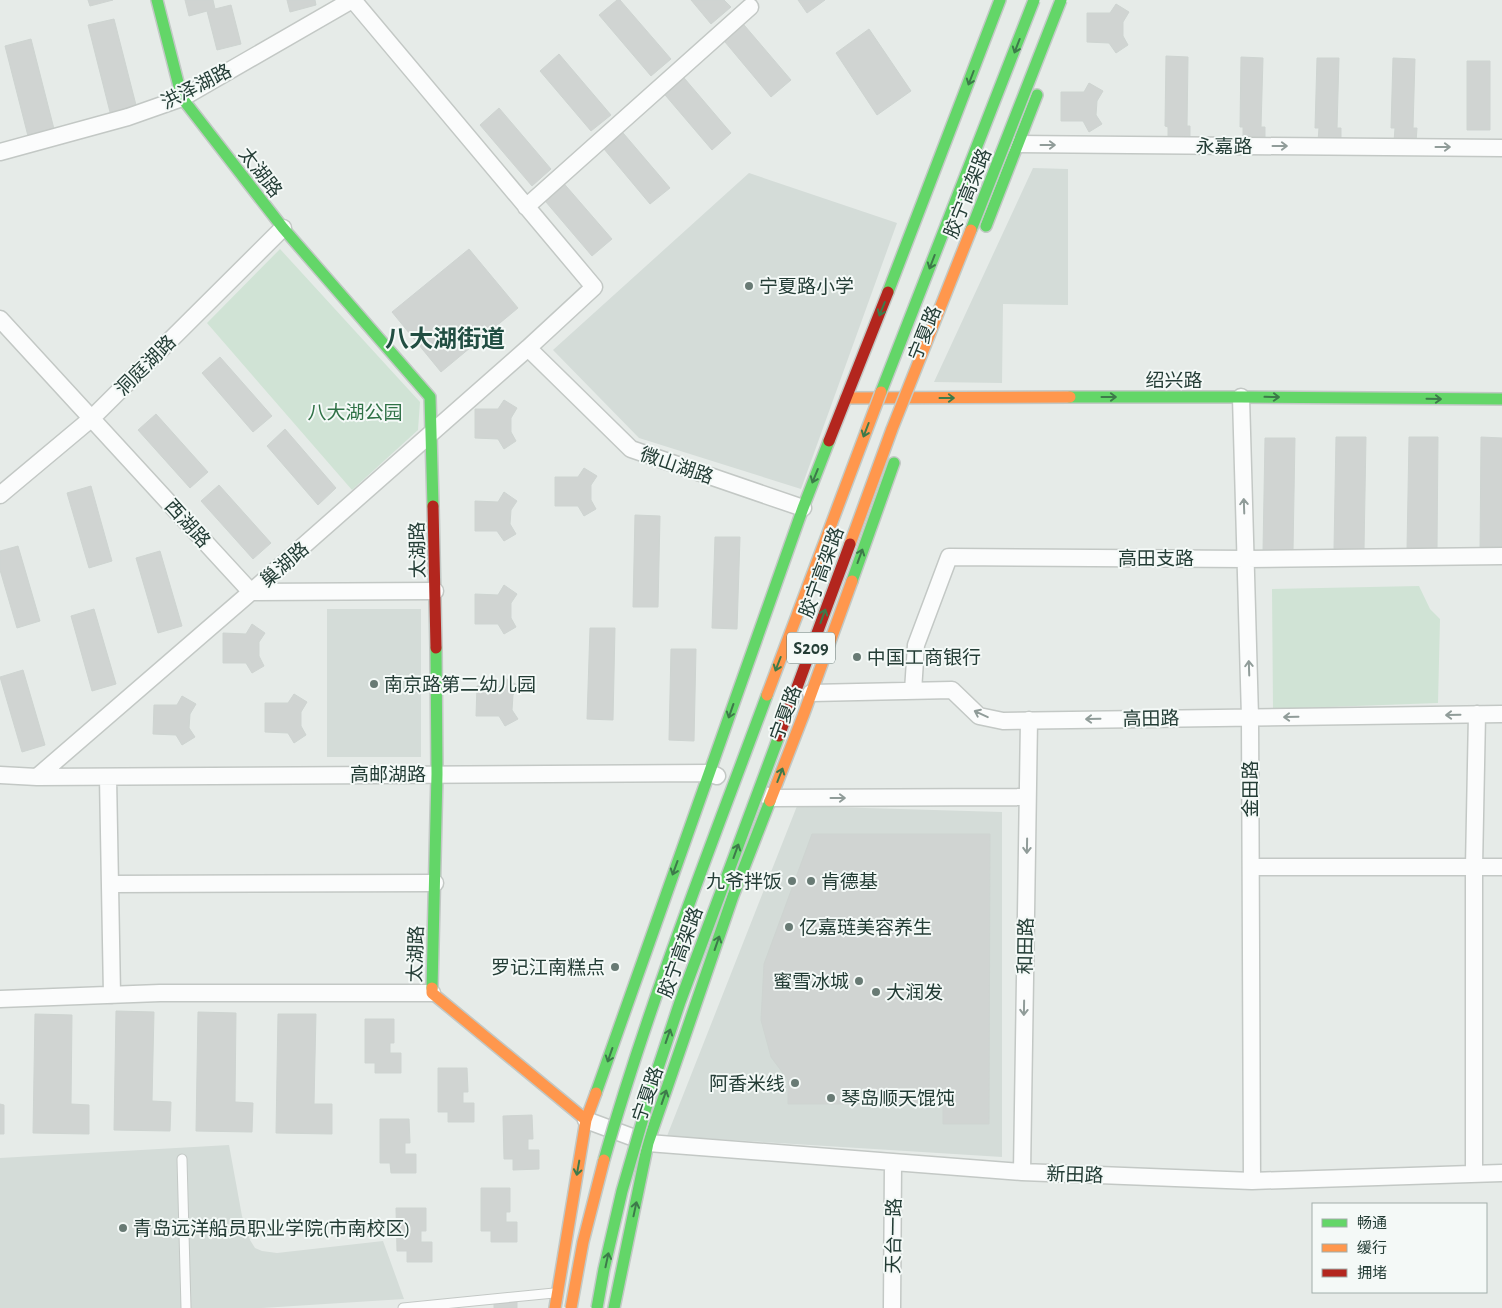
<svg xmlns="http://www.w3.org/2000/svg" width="1502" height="1308" viewBox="0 0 1502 1308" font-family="'Alegreya Sans','Noto Sans SC',sans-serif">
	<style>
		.built { fill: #d4dcd8 }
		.green { fill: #d0e3d5 }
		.building { fill: #d0d4d2; stroke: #ced4d1 }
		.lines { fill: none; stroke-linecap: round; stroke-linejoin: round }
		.lane-casing { stroke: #c3c8c5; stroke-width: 11 }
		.street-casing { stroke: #c3c8c5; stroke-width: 19 }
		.fast-casing { stroke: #c2c8c5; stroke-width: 14 }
		.slow-casing { stroke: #c2c8c5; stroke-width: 14 }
		.jam-casing { stroke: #c2c8c5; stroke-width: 14 }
		.lane { stroke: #fbfcfc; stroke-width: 9 }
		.street { stroke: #fbfcfc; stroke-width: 16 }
		.fast { stroke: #63d668; stroke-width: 11 }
		.slow { stroke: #ff974d; stroke-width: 11 }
		.jam { stroke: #b3261e; stroke-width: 11 }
		.fast-bridge-casing { stroke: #c2cac7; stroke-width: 14; stroke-linecap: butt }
		.slow-bridge-casing { stroke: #c2cac7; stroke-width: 14; stroke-linecap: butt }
		.jam-bridge-casing { stroke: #c2cac7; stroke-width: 14; stroke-linecap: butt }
		.fast-bridge { stroke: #63d668; stroke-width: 11 }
		.slow-bridge { stroke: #ff974d; stroke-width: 11 }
		.jam-bridge { stroke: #b3261e; stroke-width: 11 }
		.oneway { stroke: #3d7a4a }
		.oneway2 { stroke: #909c99 }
		.poi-dot { fill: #687a74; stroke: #f4f9f7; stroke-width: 2 }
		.labels { text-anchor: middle; stroke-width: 4; stroke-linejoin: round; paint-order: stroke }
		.shield { fill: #f4f9f7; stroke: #627570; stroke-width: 1 }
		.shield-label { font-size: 18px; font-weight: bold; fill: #243d36 }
		.street-label { font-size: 19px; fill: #243d36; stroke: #f4f9f7 }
		.poi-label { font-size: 19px; fill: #243d36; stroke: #f4f9f7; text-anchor: start }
		.park-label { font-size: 19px; fill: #307247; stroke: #f4f9f7 }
		.district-label { font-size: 24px; font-weight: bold; fill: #214e42; stroke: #f4f9f7 }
	</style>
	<rect width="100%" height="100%" fill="#e6ebe8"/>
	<path class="built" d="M1033,168L1068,169V305L1003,304L1002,383L934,382Z
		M749,173L897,223L801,489L639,438L553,350Z
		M327,609H421V757H327Z
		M797,806L1002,812V1157L667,1136Z
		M229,1145L242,1216L250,1240L255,1248L262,1251L277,1253L383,1241L404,1299L262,1308H0V1158Z"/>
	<path class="green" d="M280,249L420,402L418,430L352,490L207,323Z
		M1419,586L1430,609L1440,619L1438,703L1273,709L1272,589Z"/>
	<path class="building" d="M88,0H113L90,6Z
		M185,0H213L215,9L231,5L241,44L217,50L207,11L189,16Z
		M287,0H315L316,5L290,12Z
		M617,0H620L671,59L651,76L599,15Z
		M691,0H724L731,7L711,24Z
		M798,0H825L807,13Z
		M1116,4L1129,12L1123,22V36L1128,45L1116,53L1109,43L1087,42V13H1110Z
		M114,19L137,109L111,116L88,25Z
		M739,19L791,80L771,97L720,36Z
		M869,29L911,91L877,115L836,53Z
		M31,39L54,129L28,136L5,46Z
		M559,54L611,115L591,131L540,71Z
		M1166,56L1188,57L1187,126H1190V140H1168V127L1165,126Z
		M1241,57L1263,58L1261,127H1265V141H1243V127H1240Z
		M1317,58H1339L1337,128H1341V142L1318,141L1319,128H1315Z
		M1393,58L1415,59L1413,128H1417L1416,142H1394L1395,128H1391Z
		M1467,61H1490V130H1467Z
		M679,72L731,133L712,150L660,89Z
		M1089,83L1103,91L1097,101L1096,115L1102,124L1089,132L1083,121H1061V92H1084Z
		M499,108L551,169L532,186L480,125Z
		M618,127L670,188L650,204L599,143Z
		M560,179L612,239L592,256L540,195Z
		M469,249L518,308L441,372L392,312Z
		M220,357L272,416L253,432L202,373Z
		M504,400L517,408L511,418V432L516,441L504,449L498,439L475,438V409H498Z
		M156,414L208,472L190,488L138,430Z
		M285,429L336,488L318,505L267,446Z
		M1336,437H1366L1364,550L1334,549Z
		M1409,437H1438L1437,550H1407Z
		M1481,437L1502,438V551L1480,550Z
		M1265,438H1295L1293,551H1263Z
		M584,468L597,476L591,485V500L596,509L584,516L578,506H555V477H578Z
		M219,485L271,543L253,559L201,501Z
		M91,486L112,561L89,568L67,493Z
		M504,492L517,501L511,510L510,524L516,534L504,541L497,531H475V501L498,502Z
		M635,515L660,516L658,607H633Z
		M715,537H740L737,629L712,628Z
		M18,546L40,621L17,628L0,570V551Z
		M160,551L182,626L158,633L136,558Z
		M504,585L517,594L511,603V618L516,627L504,634L498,624H475V594L498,595Z
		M94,609L116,684L92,691L71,616Z
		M252,624L265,633L259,642V656L264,666L252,673L246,663H223V633L246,634Z
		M590,628H615L613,720L587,719Z
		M671,649H696L694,741L669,740Z
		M23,670L45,745L22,752L0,677Z
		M505,678L519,686L513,695L512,710L518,719L505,726L499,716H476L477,686L500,687Z
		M294,694L307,702L301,712V726L306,735L294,743L288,733L265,732V703H288Z
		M182,696L196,704L190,714L189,728L195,737L182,745L176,735L153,734L154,705H177Z
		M812,834H990L989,1124H943V1104H788V1080L771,1057L761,1020L764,964Z
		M116,1011L154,1012L152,1101L171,1102L170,1131L114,1130Z
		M198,1012L236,1013L235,1102L253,1103L252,1132L196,1131Z
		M35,1014L72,1015L71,1104L89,1105V1134L33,1133Z
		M278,1014H316L314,1104H332V1134L276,1133Z
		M365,1019H394V1043H390V1053H401V1073H375V1063H365Z
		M438,1068H467L468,1092H463V1103H474V1122H448V1112H438Z
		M0,1104L4,1105V1134H0Z
		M532,1115L533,1139H528V1150H539V1169L513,1170V1159H504L503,1116Z
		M380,1119H409L410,1143H405V1154H416V1173H391L390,1163H380Z
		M481,1188H510V1212H506V1222H517V1242H491V1231H481Z
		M396,1208H426V1231H421V1242H432V1262H407V1251H397Z
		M517,1301V1308H494V1302Z"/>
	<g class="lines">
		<g class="lane-casing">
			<path id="lane" d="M182,1159L186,1308
				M403,1308L554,1293"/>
		</g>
		<g class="street-casing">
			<path id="street" d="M1011,144L1502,148
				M0,152L128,117L182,98L352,0
				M526,207L750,7
				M0,319L251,592L435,591
				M528,348L631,449L803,508
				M1241,397L1250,717L1252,1181
				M0,495L92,418L283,228
				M913,691L916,645L949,557L1246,559L1502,556
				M811,693L952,690L979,716L1003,721L1502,714
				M0,775L37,777L709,773L717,776
				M37,777L251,592L528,348L594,287L353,0
				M108,777L112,995
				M765,795L772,798L1027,797
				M1251,867H1502
				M111,884L435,883
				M0,999L160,993H432
				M586,1120L648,1143L1022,1172L1252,1181L1502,1173
				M1022,1172L1029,720
				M1474,1173V867L1477,714
				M892,1308L893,1163"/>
		</g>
		<g class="fast-casing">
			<path id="fast" d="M157,0L182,98L283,228L430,397L433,506
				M986,226L1037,95
				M888,292L1000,0
				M1070,397H1241L1502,399
				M852,581L894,463
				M432,988L437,774L436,648
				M596,1093L803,508L829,441
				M614,1308L648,1143L733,896L770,801"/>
		</g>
		<g class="slow-casing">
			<path id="slow" d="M846,398L1070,397
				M770,801L803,716L852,581
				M432,988V993L586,1120
				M555,1308L586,1120L596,1093"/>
		</g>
		<g class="jam-casing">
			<path id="jam" d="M829,441L888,292
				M433,506L436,648"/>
		</g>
		<use href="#lane" class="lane"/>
		<use href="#street" class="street"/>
		<use href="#fast" class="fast"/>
		<use href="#slow" class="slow"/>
		<use href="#jam" class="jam"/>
		<g class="fast-bridge-casing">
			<path id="fast-bridge" d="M971,230L1061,0
				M881,392L1034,0
				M604,1160C649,1002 710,849 767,695
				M597,1308L604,1269L622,1191L655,1077L680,1002L779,736"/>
		</g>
		<g class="slow-bridge-casing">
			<path id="slow-bridge" d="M850,544L892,429L971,230
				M767,695L881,392
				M571,1308L583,1242L604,1160"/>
		</g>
		<g class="jam-bridge-casing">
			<path id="jam-bridge" d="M779,736L850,544"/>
		</g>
		<use href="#fast-bridge" class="fast-bridge"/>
		<use href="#slow-bridge" class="slow-bridge"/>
		<use href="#jam-bridge" class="jam-bridge"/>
	</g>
	<defs><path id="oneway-shaft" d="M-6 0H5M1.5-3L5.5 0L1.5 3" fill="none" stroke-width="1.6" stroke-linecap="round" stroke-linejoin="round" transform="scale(1.25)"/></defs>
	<g class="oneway">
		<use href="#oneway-shaft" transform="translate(1017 46) rotate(111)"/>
		<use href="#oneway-shaft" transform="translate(971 78) rotate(111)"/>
		<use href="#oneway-shaft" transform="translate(932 262) rotate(111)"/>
		<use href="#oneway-shaft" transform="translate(882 309) rotate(112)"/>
		<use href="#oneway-shaft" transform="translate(1109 397)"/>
		<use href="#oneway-shaft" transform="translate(1272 397) rotate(1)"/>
		<use href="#oneway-shaft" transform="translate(947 398)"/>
		<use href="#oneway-shaft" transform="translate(1434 399) rotate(1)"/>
		<use href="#oneway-shaft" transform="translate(866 430) rotate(111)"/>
		<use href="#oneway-shaft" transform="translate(815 476) rotate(112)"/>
		<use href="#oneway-shaft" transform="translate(860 556) rotate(-70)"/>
		<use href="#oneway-shaft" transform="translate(823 616) rotate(-70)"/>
		<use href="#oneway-shaft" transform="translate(778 664) rotate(111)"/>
		<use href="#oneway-shaft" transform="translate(731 711) rotate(109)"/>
		<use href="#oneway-shaft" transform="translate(780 775) rotate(-69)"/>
		<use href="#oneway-shaft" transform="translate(736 851) rotate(-70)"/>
		<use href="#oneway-shaft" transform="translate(675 868) rotate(110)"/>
		<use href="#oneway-shaft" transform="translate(717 943) rotate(-71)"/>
		<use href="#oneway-shaft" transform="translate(668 1036) rotate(-71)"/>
		<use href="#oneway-shaft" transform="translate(610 1055) rotate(109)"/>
		<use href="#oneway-shaft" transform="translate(664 1097) rotate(-71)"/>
		<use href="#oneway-shaft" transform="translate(578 1168) rotate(100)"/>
		<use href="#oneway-shaft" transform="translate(635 1209) rotate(-78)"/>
		<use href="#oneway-shaft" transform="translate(607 1260) rotate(-78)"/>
	</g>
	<g class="oneway2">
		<use href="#oneway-shaft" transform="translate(1048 145)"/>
		<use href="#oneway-shaft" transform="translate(1280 146)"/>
		<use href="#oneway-shaft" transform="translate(1443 147)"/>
		<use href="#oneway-shaft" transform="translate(1244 506) rotate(-92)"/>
		<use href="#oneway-shaft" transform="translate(1249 668) rotate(-92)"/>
		<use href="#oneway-shaft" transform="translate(981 714) rotate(-155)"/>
		<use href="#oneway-shaft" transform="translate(1453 715) rotate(179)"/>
		<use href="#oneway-shaft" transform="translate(1291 717) rotate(179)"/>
		<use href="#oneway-shaft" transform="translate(1093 719) rotate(179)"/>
		<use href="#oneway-shaft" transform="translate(838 798)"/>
		<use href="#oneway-shaft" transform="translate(1027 846) rotate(91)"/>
		<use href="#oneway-shaft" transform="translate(1024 1008) rotate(91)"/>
	</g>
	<g class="poi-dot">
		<circle cx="749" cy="286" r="5"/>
		<circle cx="857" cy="657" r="5"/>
		<circle cx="374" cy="684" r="5"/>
		<circle cx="792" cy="881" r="5"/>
		<circle cx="811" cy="881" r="5"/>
		<circle cx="789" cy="927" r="5"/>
		<circle cx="615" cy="967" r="5"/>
		<circle cx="859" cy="981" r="5"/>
		<circle cx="876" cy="992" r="5"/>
		<circle cx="795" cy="1083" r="5"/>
		<circle cx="831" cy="1098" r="5"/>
		<circle cx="123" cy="1228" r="5"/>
	</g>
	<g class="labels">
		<rect class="shield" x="787" y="632.5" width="48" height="31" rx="4"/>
		<g class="shield-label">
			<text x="811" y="654">S209</text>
		</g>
		<g class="street-label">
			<text transform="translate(196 86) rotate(-27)" y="7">洪泽湖路</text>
			<text x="1224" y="153">永嘉路</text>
			<text transform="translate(261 172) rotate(52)" y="7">太湖路</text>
			<text transform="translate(967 193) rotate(-68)" y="7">胶宁高架路</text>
			<text transform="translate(924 333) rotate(-68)" y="7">宁夏路</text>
			<text transform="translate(145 365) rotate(-45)" y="7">洞庭湖路</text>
			<text x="1174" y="387">绍兴路</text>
			<text transform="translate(677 465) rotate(19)" y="7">微山湖路</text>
			<text transform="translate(188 523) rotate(48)" y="7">西湖路</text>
			<text transform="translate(417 550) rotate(-91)" y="7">太湖路</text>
			<text x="1156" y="565">高田支路</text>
			<text transform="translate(284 564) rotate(-41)" y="7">巢湖路</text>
			<text transform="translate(821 572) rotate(-70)" y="7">胶宁高架路</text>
			<text transform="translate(785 713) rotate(-70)" y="7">宁夏路</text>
			<text transform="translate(1151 718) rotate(-1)" y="7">高田路</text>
			<text x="388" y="781">高邮湖路</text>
			<text transform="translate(1250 789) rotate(-90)" y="7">金田路</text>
			<text transform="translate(1025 946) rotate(-89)" y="7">和田路</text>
			<text transform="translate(680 952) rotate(-70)" y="7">胶宁高架路</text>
			<text transform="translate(415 954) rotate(-88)" y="7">太湖路</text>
			<text transform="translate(647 1094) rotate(-71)" y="7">宁夏路</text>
			<text transform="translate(1075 1174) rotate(2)" y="7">新田路</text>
			<text transform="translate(893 1236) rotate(-89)" y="7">天台一路</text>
		</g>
		<g class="poi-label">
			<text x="759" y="293">宁夏路小学</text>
			<text x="867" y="664">中国工商银行</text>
			<text x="384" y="691">南京路第二幼儿园</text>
			<text x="782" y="888" text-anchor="end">九爷拌饭</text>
			<text x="821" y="888">肯德基</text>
			<text x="799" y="934">亿嘉琏美容养生</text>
			<text x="605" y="974" text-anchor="end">罗记江南糕点</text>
			<text x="849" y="988" text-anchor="end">蜜雪冰城</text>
			<text x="886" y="999">大润发</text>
			<text x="785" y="1090" text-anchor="end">阿香米线</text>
			<text x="841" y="1105">琴岛顺天馄饨</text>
			<text x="133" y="1235">青岛远洋船员职业学院(市南校区)</text>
		</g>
		<g class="park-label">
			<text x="355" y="419">八大湖公园</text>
		</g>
		<g class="district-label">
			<text x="445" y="347">八大湖街道</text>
		</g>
	</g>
	<rect x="1312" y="1203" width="175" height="90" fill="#f4f9f7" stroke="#a1aeaa"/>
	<rect x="1322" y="1219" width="25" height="8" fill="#63d668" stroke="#a1aeaa"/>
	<text x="1357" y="1228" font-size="15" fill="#243d36">畅通</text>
	<rect x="1322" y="1244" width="25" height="8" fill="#ff974d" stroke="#a1aeaa"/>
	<text x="1357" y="1253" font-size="15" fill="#243d36">缓行</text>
	<rect x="1322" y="1269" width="25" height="8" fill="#b3261e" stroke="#a1aeaa"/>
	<text x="1357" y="1278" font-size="15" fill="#243d36">拥堵</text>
</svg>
